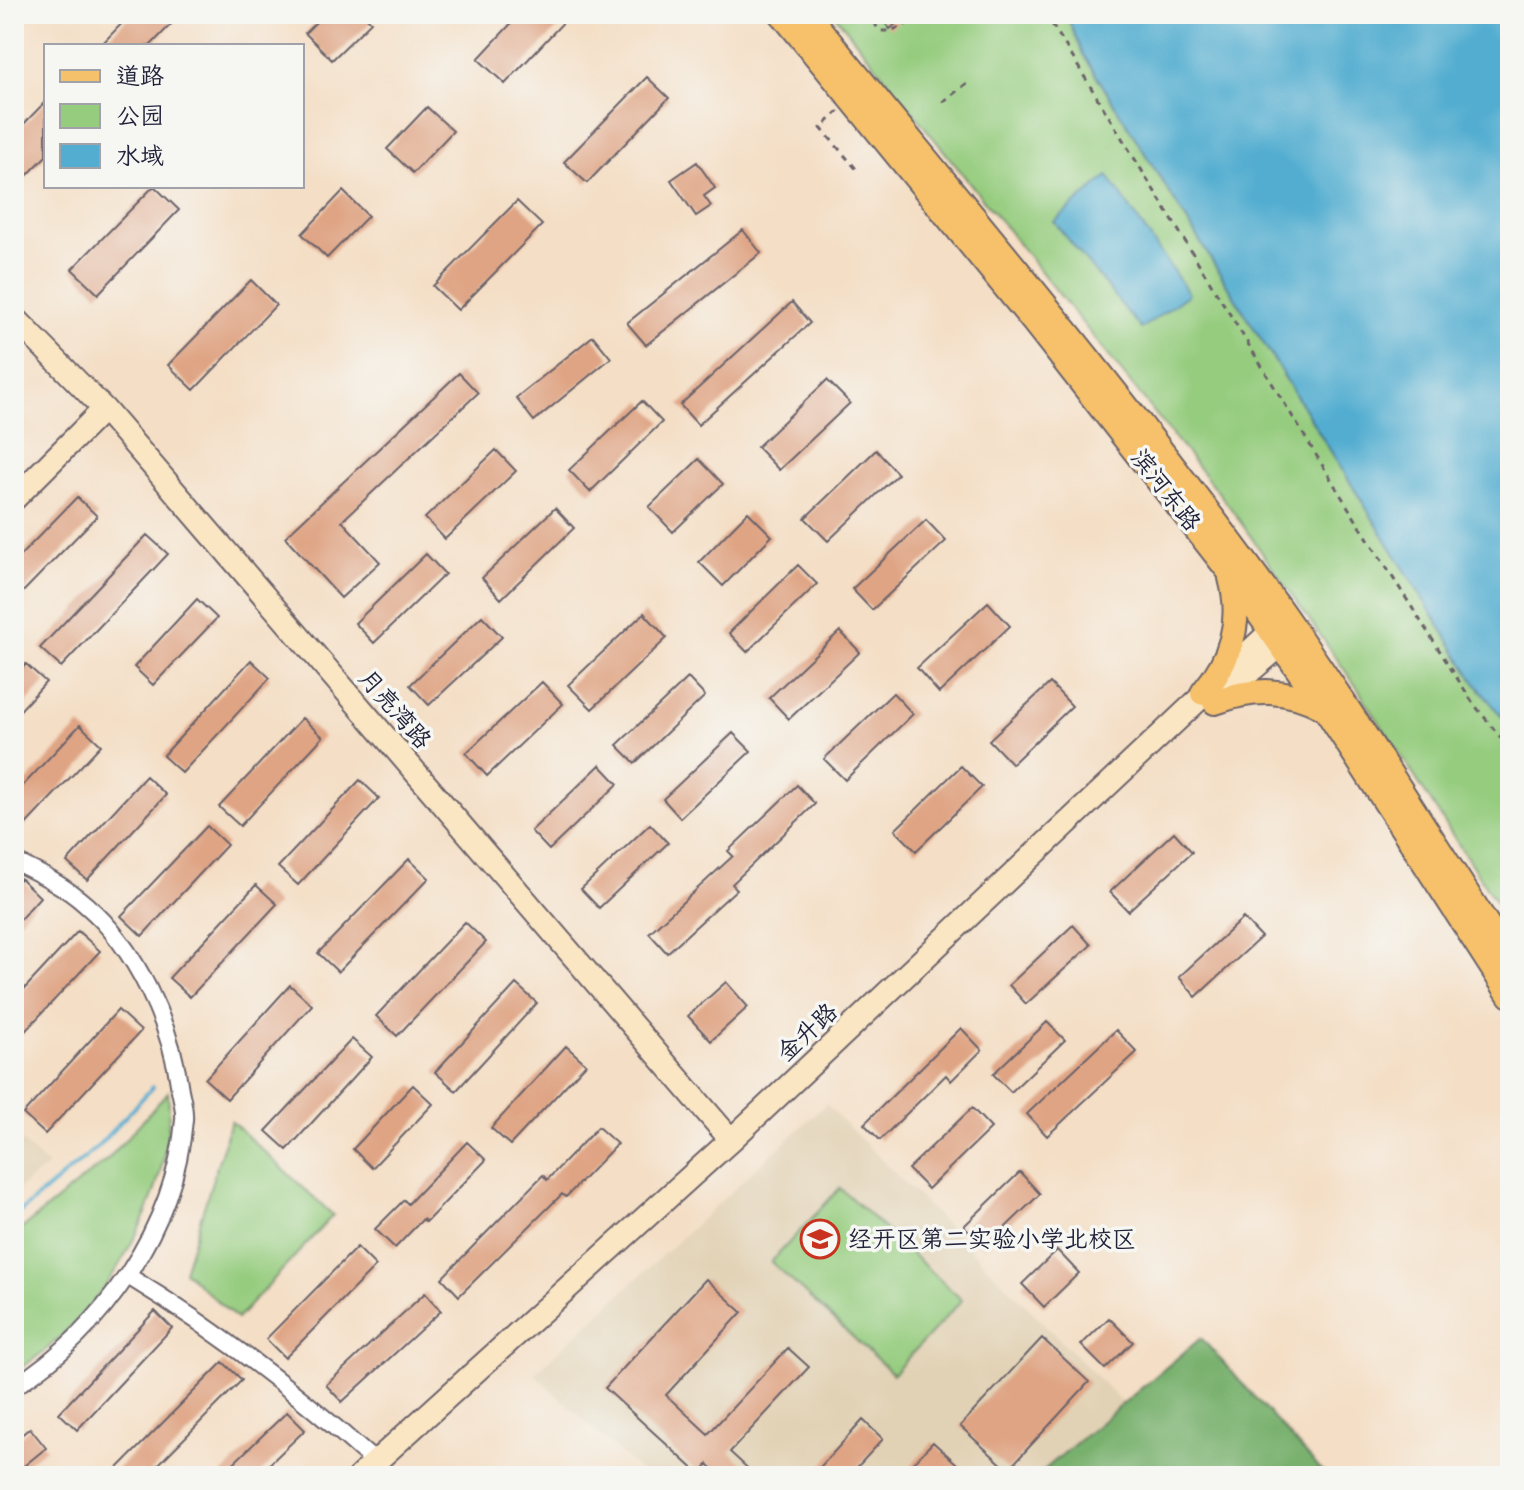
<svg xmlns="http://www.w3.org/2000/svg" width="1524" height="1490" viewBox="0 0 1524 1490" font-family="'Balsamiq Sans','LXGW WenKai TC',sans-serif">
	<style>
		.built { fill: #e2d2b5 }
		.green { fill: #95cc7e; stroke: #5c775c; stroke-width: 2 }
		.forest { fill: #78b06d; stroke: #4d6954; stroke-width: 2 }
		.water { fill: #52add0; stroke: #3a6886; stroke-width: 2 }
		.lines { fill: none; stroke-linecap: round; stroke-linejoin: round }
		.stream { stroke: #52add0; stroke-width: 4 }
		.building { fill: #dfa484 }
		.street-casing { stroke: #6c646b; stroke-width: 20 }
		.secondary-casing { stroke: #6c646b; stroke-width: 26 }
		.primary-casing { stroke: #6c646b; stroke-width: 28 }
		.path { stroke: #6c646b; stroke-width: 3; stroke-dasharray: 6 6; stroke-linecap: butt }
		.street { stroke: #fff; stroke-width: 16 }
		.secondary { stroke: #fbe6c4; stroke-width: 22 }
		.primary { stroke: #f6c16b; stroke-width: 24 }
		.labels { text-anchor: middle; stroke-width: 7; stroke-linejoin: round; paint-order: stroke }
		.street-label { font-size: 24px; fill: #22223b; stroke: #f6f6f2 }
		.poi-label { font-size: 24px; fill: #22223b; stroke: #f6f6f2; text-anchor: start }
	</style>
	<rect width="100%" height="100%" fill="#f6f6f2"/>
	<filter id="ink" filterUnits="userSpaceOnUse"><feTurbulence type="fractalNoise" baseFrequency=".0125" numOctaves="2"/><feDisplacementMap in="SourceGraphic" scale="16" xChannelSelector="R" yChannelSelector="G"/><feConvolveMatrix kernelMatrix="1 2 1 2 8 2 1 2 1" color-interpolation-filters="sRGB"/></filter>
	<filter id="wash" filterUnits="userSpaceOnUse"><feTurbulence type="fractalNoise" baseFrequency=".006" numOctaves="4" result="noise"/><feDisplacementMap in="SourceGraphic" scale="32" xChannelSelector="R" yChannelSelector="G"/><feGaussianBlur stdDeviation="1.8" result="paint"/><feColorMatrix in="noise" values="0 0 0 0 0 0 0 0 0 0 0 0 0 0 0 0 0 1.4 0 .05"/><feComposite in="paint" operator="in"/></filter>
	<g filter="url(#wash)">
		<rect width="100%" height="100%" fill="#f4dec5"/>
		<path class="built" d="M826,1104L1123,1403L1038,1476H645L534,1374Z
			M14,1134L48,1166L14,1192Z"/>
		<path class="green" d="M834,14H1066L1083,54L1476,684L1510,727V924L1356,686L1227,503Z
			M168,1092C178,1194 101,1321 14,1372V1235L109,1158Z
			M231,1121L333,1215L237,1319L184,1271Z
			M840,1188L962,1300L893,1374L771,1262Z"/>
		<path class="forest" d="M1201,1338L1326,1476H1037Z"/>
		<path class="water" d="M1066,14H1510V727L1476,684L1083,54Z
			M1108,176L1189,294L1141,329L1054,222Z"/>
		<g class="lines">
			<path class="stream" d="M14,1217L95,1149L153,1087"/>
		</g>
		<g id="blocks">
			<path class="building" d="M131,14H181L150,46H100Z
				M324,14H363L371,22L332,60L305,33Z
				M520,14H571L505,84L478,59Z
				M877,14H907L890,29Z
				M647,77L669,98L587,183L564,162Z
				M46,101V156L14,189V134Z
				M427,107L453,131L413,173L387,149Z
				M697,162L715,188L704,196L711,206L696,216L671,180Z
				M154,186L179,210L98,294L72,269Z
				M343,191L368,216L327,258L302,234Z
				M517,201L542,225L458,310L433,286Z
				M743,230L761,253L646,345L627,323Z
				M251,280L276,305L194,390L168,365Z
				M792,302L810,323L698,425L680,405Z
				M593,336L611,358L534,421L516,398Z
				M459,373L478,393L342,521L380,562L341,598L285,537Z
				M827,380L850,403L779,470L757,447Z
				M642,401L662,422L590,492L569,470Z
				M496,450L516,471L445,539L425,518Z
				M876,450L898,474L828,541L805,518Z
				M699,459L723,484L673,532L649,507Z
				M77,497L97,516L14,601V562Z
				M555,508L574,528L501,599L482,578Z
				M748,512L772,536L723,586L699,562Z
				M926,520L946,541L872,610L852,589Z
				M147,535L168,554L61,667L40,648Z
				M426,554L445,574L374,643L355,623Z
				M798,565L817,584L747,652L729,633Z
				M197,599L217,618L153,685L134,667Z
				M988,602L1010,626L939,693L917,668Z
				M644,613L667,638L592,709L568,685Z
				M482,616L502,637L429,705L410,685Z
				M840,631L860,652L789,719L769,698Z
				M251,660L270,678L182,773L163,756Z
				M26,664L46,682L14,717V677Z
				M688,678L705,696L635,763L617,745Z
				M542,682L563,704L487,776L466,753Z
				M1050,683L1072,706L1012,764L989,740Z
				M893,693L913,714L845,780L824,759Z
				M302,718L323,737L240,826L219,807Z
				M80,725L101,745L14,837V795Z
				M733,733L751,751L680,818L663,799Z
				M600,765L618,784L549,850L531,831Z
				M961,766L982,787L916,851L895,830Z
				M146,776L166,795L87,880L67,862Z
				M360,780L379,798L298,885L278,867Z
				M797,785L815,804L732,884L737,889L667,953L649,933L733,856L728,851Z
				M650,824L668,843L599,908L581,889Z
				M207,826L227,845L142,936L121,916Z
				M1174,832L1192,852L1128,911L1110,892Z
				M409,859L429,878L338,972L318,953Z
				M20,878L40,897L14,926V885Z
				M256,885L277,904L190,997L169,978Z
				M1243,918L1261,937L1196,997L1179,977Z
				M465,922L486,942L397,1036L376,1016Z
				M1073,925L1091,945L1026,1004L1009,985Z
				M78,931L100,951L14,1043V1000Z
				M726,982L748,1007L711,1041L688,1016Z
				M516,984L537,1003L456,1091L435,1072Z
				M290,985L312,1005L227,1099L205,1079Z
				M118,1010L141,1031L45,1134L23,1114Z
				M1047,1022L1065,1040L1011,1092L993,1074Z
				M961,1028L982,1050L951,1081L946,1075L880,1140L864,1124Z
				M1116,1030L1137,1052L1047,1136L1027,1114Z
				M352,1039L372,1057L287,1150L266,1131Z
				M566,1046L586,1064L510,1145L491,1128Z
				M413,1085L433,1104L372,1168L353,1149Z
				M972,1108L991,1128L928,1189L908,1169Z
				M598,1127L617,1144L566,1197L562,1194L459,1296L442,1278L543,1175L547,1180Z
				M467,1142L486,1160L426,1222L423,1219L395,1248L375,1229L404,1200L408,1204Z
				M1020,1172L1040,1194L985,1247L964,1226Z
				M357,1247L376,1266L285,1358L266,1339Z
				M1057,1250L1079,1273L1044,1307L1022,1284Z
				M706,1279L742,1312L666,1395L708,1434L788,1348L809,1367L730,1452L756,1476H720L708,1464L699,1474L605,1388Z
				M425,1293L441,1311L342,1402L326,1385Z
				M155,1311L172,1328L77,1430L59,1413Z
				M1109,1318L1133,1342L1105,1369L1081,1345Z
				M1042,1338L1089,1382L1008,1470L960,1426Z
				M223,1362L242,1380L147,1476H110Z
				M287,1412L305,1430L257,1476H220Z
				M863,1420L883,1439L849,1476H812Z
				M30,1428L46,1448L14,1474V1441Z
				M933,1442L970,1476H901Z"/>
		</g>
	</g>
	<g filter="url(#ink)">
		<use href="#blocks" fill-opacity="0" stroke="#6c646b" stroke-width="2"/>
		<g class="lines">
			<g class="street-casing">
				<path id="street" d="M14,861C39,873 65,886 86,905C136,947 172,1027 180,1090C182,1100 185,1110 184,1120C175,1228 103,1330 14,1387
					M128,1276C217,1330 298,1393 375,1462"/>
			</g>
			<g class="secondary-casing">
				<path id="secondary" d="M14,317L104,409L731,1140
					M14,499L104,409
					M1218,699L1295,633
					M360,1476L731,1140L1284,619"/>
			</g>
			<g class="primary-casing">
				<path id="primary" d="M782,14L1034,322L1230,572L1325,708L1510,995
					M807,14C956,197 1109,377 1249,567C1342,693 1424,829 1510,960
					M1203,693C1231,659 1243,622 1231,578
					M1215,702C1254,688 1286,688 1323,707"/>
			</g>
			<path class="path" d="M865,14L881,31H890L931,14
				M1046,14L1351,512L1473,703L1510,749
				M943,102L971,80
				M839,111L821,128L858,171"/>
			<use href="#street" class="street"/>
			<use href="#secondary" class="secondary"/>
			<use href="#primary" class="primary"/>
		</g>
	</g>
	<defs>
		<g id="school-ring" transform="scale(2)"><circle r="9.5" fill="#f6f6f2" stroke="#c8321e" stroke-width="1.5"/><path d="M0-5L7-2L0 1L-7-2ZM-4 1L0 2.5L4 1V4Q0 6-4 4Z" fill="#c8321e"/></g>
	</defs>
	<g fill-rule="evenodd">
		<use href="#school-ring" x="820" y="1239"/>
	</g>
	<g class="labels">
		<g class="street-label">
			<text transform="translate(1166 490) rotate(52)" y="8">滨河东路</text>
			<text transform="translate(395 709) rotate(49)" y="8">月亮湾路</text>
			<text transform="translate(807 1032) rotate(-43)" y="8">金升路</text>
		</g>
		<g class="poi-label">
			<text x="848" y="1247">经开区第二实验小学北校区</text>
		</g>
	</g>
	<rect width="1524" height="1490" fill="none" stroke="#f6f6f2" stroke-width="48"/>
	<rect x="44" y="44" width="260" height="144" fill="#f6f6f2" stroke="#a1a1a9" stroke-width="2"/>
	<rect x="60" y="70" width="40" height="12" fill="#f6c16b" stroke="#a1a1a9" stroke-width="2"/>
	<text x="116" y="84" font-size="24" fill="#22223b">道路</text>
	<rect x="60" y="104" width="40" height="24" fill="#95cc7e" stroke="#a1a1a9" stroke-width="2"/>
	<text x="116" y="124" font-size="24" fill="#22223b">公园</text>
	<rect x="60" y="144" width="40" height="24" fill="#52add0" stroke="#a1a1a9" stroke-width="2"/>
	<text x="116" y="164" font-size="24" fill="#22223b">水域</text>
</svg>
